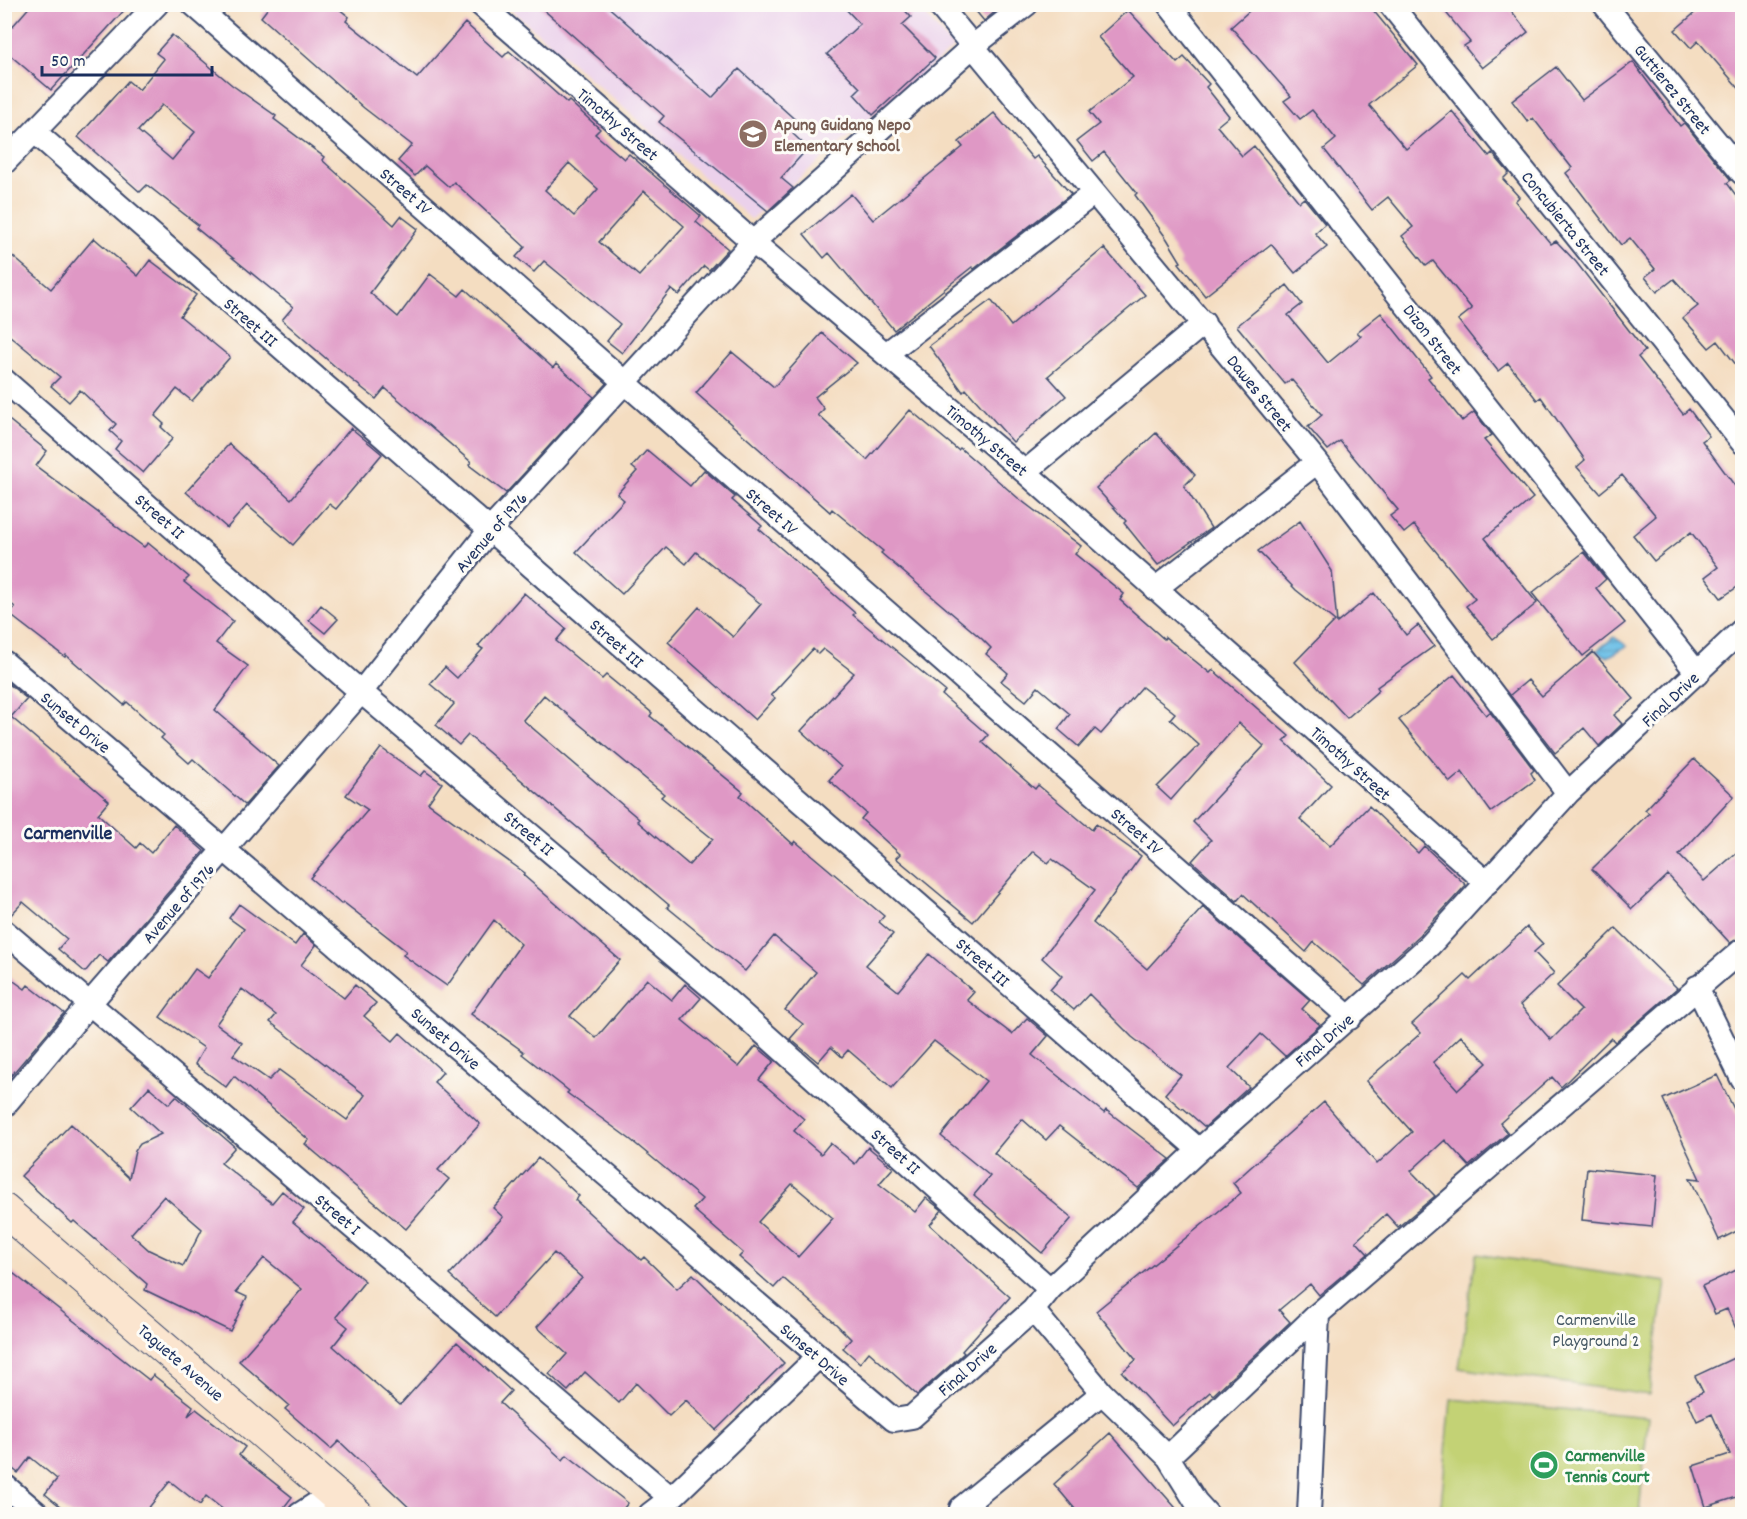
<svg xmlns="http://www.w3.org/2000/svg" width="1747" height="1519" viewBox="0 0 1747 1519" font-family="Dekko,sans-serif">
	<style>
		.built { fill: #ebd1eb }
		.green { fill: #c3d274; stroke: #6f8069; stroke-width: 1.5 }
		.water { fill: url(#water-rules); stroke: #4377a2; stroke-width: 1.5 }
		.building { fill: #df98c5; fill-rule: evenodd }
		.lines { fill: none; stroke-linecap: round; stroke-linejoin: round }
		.street-casing { stroke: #3c496d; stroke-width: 26 }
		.secondary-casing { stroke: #3c496d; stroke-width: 34 }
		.street { stroke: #fff; stroke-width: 22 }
		.secondary { stroke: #fbe5cf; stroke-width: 32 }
		.labels { text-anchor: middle; stroke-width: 6; stroke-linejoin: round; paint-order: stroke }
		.street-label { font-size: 18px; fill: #1b2f5e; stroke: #fdfcf7 }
		.education-label { font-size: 18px; font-weight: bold; fill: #785e54; stroke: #fdfcf7; text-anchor: start }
		.park-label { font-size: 18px; fill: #455864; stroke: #fdfcf7 }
		.leisure-label { font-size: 18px; font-weight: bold; fill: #27864d; stroke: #fdfcf7; text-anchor: start }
		.neighbourhood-label { font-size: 20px; font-weight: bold; fill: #1b2f5e; stroke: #fdfcf7 }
	</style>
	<defs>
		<pattern id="water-rules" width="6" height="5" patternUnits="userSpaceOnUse" patternTransform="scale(1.5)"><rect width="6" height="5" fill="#6bbfe7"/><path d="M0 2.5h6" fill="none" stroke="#579cbe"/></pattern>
	</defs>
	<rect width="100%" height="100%" fill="#fdfcf7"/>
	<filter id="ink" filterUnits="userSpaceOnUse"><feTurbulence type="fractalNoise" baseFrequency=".0167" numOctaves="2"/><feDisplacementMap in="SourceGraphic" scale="12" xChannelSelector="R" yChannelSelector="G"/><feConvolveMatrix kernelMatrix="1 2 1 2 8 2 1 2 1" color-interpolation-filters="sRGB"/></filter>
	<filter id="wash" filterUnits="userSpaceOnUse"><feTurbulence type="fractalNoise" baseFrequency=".008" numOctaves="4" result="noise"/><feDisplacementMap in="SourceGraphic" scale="24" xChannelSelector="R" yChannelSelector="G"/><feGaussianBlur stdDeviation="1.35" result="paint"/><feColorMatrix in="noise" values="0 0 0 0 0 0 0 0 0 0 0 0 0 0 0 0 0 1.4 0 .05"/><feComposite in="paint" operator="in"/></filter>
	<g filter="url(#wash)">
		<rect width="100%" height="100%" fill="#f4ddc1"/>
		<path class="built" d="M506,5H917L953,48L751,219Z"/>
		<path class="green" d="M1476,1254L1666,1282L1649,1395L1459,1368Z
			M1451,1399L1648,1417L1639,1514H1440Z"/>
		<path class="water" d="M1614,637L1627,646L1608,657L1596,651Z"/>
		<g id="blocks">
			<path class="building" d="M32,4H130L51,90L4,50V36Z
				M271,4H333L349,17L346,21L417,78L465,23L503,57L509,51L567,103L569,101L600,129L595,134L624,159L629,154L701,216L696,222L728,249L709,270L704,266L679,295L671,289L622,353L607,341L620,324L544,261L534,272L516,257L525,247L454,182L449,187L425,166L415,176L398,161L412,145L364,108L261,17ZM569,163L598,189L574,216L545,190ZM644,191L684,226L639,276L599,242Z
				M537,4H605L712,98L739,69L801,125L793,134L808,148L781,178L793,188L768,211L659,122L664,116Z
				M841,4H899L911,17L902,25L935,58L873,115L854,94L860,88L827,54L860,24Z
				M970,4H1004L984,21Z
				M1257,4H1368L1418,65L1369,105L1406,149L1452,111L1489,156L1492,153L1509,173L1503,179L1519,197L1515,201L1551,244L1556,241L1576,262L1645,351L1638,357L1683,414L1689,409L1709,436L1702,441L1743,497V583L1721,598L1705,577L1718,567L1691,532L1654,561L1633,535L1656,516L1622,475L1600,493L1577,467L1585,460L1541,397L1537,400L1508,363L1498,371L1458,320L1472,309L1433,261L1426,266L1402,236L1413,227L1388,197L1372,210L1324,149L1336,139L1312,110L1300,119L1284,101L1291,96L1231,27Z
				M1439,4H1506L1528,32L1482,68L1464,46L1470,42Z
				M1705,4H1743V93L1698,41L1691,48L1675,30Z
				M1128,10L1177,63L1184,57L1209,84L1206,87L1229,116L1217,126L1242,156L1254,146L1299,202L1304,198L1325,224L1315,233L1327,247L1295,273L1271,244L1205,296L1179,263L1181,262L1167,239L1135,195L1137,193L1104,152L1093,161L1077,141L1099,124L1089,112L1133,77L1098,37Z
				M172,35L232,85L276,116L274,119L324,157L322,160L394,225L401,216L418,229L370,293L398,317L430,274L459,296L465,289L553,368L556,364L594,397L506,493L469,465L471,462L385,388L376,399L338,369L282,320L293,307L196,228L198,225L147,185L140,192L78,137L128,81L139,90L164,59L156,53ZM162,105L195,132L172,160L138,131Z
				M1633,62L1680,126L1684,123L1731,180L1727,183L1743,205V374L1718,341L1709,348L1683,318L1698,306L1674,279L1657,292L1645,277L1655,269L1630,238L1621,245L1566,173L1572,168L1533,118L1528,122L1512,101L1556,67L1582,100Z
				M994,113L1033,159L1037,156L1071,194L974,269L972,267L953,282L894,330L829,253L824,258L804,234L851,194L873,220L963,147L959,142Z
				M94,238L138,276L150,260L196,295L180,316L230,357L192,401L177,389L155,416L164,424L161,427L173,438L143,473L115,449L121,441L110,431L116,424L80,390L69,402L51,386L60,377L4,331V249L51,289Z
				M1104,248L1145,295L1048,376L1066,396L1013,442L966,389L963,392L929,346L991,300L1011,326Z
				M1287,285L1302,304L1288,315L1328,363L1361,336L1357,332L1381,313L1431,376L1428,378L1462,421L1474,412L1492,435L1484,440L1533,498L1485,538L1537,603L1493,639L1466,606L1475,599L1448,566L1414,525L1404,533L1390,516L1398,510L1340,441L1328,450L1308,427L1322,415L1291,379L1285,384L1237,326Z
				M822,333L857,363L815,397L824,409L818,415L867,460L910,410L958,450L960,448L1018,498L1081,546L1075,554L1124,594L1120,600L1164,639L1165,637L1210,673L1213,670L1289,736L1284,741L1331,785L1300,819L1330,846L1369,806L1418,853L1424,846L1466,885L1420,935L1364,985L1314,942L1306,952L1243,894L1237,901L1192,861L1211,840L1193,822L1264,746L1239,723L1171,800L1157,787L1199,745L1170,719L1175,713L1142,687L1101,734L1095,729L1079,747L1058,729L1070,714L1038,687L1026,701L1001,681L1008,673L986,654L991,648L982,639L881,553L883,551L832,509L830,512L696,393L732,352L774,387Z
				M4,416L47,451L36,466L144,547L148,543L189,577L184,582L233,621L216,643L248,666L215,710L279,766L245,805L193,759L189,763L161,738L164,735L127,702L124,705L66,655L65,657L9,614L15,607L4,598Z
				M351,428L382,454L336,509L329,504L293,545L247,505L227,528L186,492L229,444L291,499Z
				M1156,433L1195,475L1184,486L1211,528L1158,565L1124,523L1126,521L1096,488Z
				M647,450L690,486L704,470L735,497L732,500L762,526L759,529L855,613L853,615L945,691L942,695L988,735L982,742L1035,789L1038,785L1092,830L1096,824L1141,856L1093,923L1147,969L1203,907L1310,1000L1302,1009L1320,1025L1285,1056L1261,1034L1229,1068L1249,1087L1205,1127L1183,1108L1182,1109L1165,1094L1181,1075L1132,1037L1089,994L1074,1010L1050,990L1062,976L1042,958L1095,890L1052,859L1048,863L1033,851L973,922L896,858L900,854L861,819L866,813L829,780L841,767L801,731L854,673L823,649L818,654L813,649L771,695L775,698L755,720L668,642L699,607L733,637L761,604L696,552L686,564L666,547L622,594L576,552L624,500L617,494L637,471L632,467Z
				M1300,521L1332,571L1337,623L1374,593L1406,635L1418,625L1434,646L1377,687L1379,690L1347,718L1295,662L1335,621L1296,590L1258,551Z
				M1584,552L1606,579L1596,588L1625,623L1583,656L1532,593Z
				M524,593L566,629L556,641L602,679L606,675L652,713L650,716L743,792L740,796L793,844L795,841L884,916L879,922L893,934L866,965L898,991L929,954L974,992L967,1000L1012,1034L1027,1018L1048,1036L1032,1055L1104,1113L1106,1110L1170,1159L1138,1188L1059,1126L1046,1140L1022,1119L994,1153L1072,1218L1042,1253L974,1195L990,1176L941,1136L986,1081L934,1041L892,1088L848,1050L842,1057L831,1047L818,1062L794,1042L790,1039L803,1024L785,1010L816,972L774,936L745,971L667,907L669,905L468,735L459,745L436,725L454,704L430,684L445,667L457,678L483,649L478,646ZM544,695L664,794L661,797L713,839L689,865L637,821L639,819L523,720Z
				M321,605L338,619L325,633L309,620Z
				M1593,652L1634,699L1614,715L1622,724L1599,746L1584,728L1555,753L1510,695L1528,680L1542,696Z
				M1454,675L1486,715L1490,712L1534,770L1531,773L1535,780L1491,812L1462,772L1450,782L1399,720Z
				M4,680L27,699L11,717L109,801L98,814L136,848L140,843L151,853L174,825L204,851L108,962L99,955L85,972L58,949L67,939L23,902L8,918H4Z
				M381,748L421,776L425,771L442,783L428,803L525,873L523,875L620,960L570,1016L596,1038L647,979L672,1000L685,984L701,998L682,1020L739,1067L756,1046L774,1061L759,1080L804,1119L794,1131L821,1154L830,1143L855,1164L868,1147L893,1168L879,1184L915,1212L926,1198L942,1210L930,1225L1010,1297L962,1351L964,1353L917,1395L869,1352L860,1363L843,1348L851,1339L836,1324L783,1278L774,1288L739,1257L743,1253L693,1209L702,1199L631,1140L567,1093L569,1091L522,1054L524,1052L471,1014L521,944L494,920L447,986L403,955L406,951L343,902L341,904L310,878L368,810L346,795ZM792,1184L833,1218L798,1257L758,1222Z
				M1694,759L1734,796L1679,855L1704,881L1743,847V937L1730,943L1668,875L1632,909L1592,869L1649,813L1645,810Z
				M239,904L295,945L303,934L316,945L301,965L344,998L355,985L376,1003L364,1016L393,1041L400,1033L443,1072L434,1082L480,1124L438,1170L449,1179L406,1229L305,1144L309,1140L234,1076L226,1087L195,1064L204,1048L160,1017L195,969L208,978L244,929L229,918ZM242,989L276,1015L270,1022L365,1095L347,1120L279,1070L269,1080L233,1055L242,1043L216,1024Z
				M1527,927L1543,944L1534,952L1554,973L1520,1005L1551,1040L1581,1010L1557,986L1616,928L1677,988L1615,1042L1611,1038L1561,1087L1552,1077L1500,1123L1508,1133L1469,1166L1445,1140L1411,1171L1435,1196L1398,1227L1386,1214L1356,1241L1368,1254L1319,1295L1310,1284L1279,1310L1290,1322L1213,1395L1210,1392L1172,1426L1122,1372L1136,1360L1096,1311L1241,1193L1233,1183L1324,1102L1377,1164L1412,1132L1366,1081L1421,1033L1412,1024L1465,975L1470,980ZM1461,1036L1487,1063L1458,1090L1433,1062Z
				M4,974L25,989L28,985L64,1013L4,1084Z
				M1717,1075L1743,1127V1228L1719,1240L1690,1178L1700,1179L1663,1099Z
				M149,1087L169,1104L176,1096L235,1147L221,1163L272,1203L282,1191L304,1209L293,1222L365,1281L336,1317L348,1327L333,1346L400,1405L457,1342L511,1391L500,1403L563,1460L567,1455L628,1503L618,1515H417L339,1441L331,1449L285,1409L289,1405L239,1361L302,1289L264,1258L236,1292L247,1297L230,1331L145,1290L147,1284L74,1221L72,1223L21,1176L71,1124L129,1178L135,1151L140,1144L161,1134L131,1107ZM164,1196L202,1229L183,1266L149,1250L131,1234Z
				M538,1158L579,1196L575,1200L641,1260L644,1257L677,1289L693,1274L784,1363L716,1430L686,1400L669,1416L636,1383L619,1403L585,1372L568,1391L549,1374L567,1354L537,1327L582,1278L554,1253L495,1317L449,1275L503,1217L493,1208Z
				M1587,1168L1657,1175L1652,1227L1582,1220Z
				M4,1266L149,1380L153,1375L193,1406L188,1416L196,1409L245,1447L239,1455L292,1497L278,1515H230L206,1496L200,1505L170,1481L143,1515H71L45,1494L57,1479L30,1457L18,1473L4,1462Z
				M1743,1267V1344L1727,1309L1715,1314L1702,1286Z
				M1738,1356L1743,1366V1495L1706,1507L1693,1466L1730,1454L1712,1414L1697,1421L1687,1399L1703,1392L1695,1376Z
				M1110,1433L1160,1490L1182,1515H1080L1054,1484Z"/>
		</g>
	</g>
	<g filter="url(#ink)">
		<use href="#blocks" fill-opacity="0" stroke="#3c496d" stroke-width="1.5"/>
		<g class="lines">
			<g class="street-casing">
				<path id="street" d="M193,4L1350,1018
					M480,4L753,242L1025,472L1487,883
					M938,4L1317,462L1568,793
					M1168,4L1698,674
					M1390,4L1742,442
					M1604,4L1742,173
					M36,133L1199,1150
					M4,163L157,4
					M886,354L1094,193
					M4,380L361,692L723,997L1050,1289
					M1025,472L1204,323
					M1155,589L1317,462
					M4,662L894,1420L912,1417L1033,1310L1050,1289L1199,1150L1430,945L1568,793L1742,630
					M4,931L671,1498
					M1697,987L1742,1079
					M4,1106L90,1003L361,692L489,531L753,242L972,47L1027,4
					M1033,1310L1102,1393L1168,1457L1196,1502L1207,1514
					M1168,1457L1318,1314L1742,950
					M4,1485L38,1514
					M300,1514L333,1493
					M650,1514L671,1498L818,1357
					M960,1514L961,1508L1102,1393
					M1309,1514L1318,1314"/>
			</g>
			<g class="secondary-casing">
				<path id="secondary" d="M4,1210L357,1514"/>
			</g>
			<use href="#street" class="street"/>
			<use href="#secondary" class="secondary"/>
		</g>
	</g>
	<defs>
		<g id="school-disc" transform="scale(1.5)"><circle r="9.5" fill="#8d6e63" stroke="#fdfcf7"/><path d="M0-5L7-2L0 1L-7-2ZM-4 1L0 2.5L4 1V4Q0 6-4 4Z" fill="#fff"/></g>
		<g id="stadium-disc" transform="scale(1.5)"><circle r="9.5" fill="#2e9e5b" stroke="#fdfcf7"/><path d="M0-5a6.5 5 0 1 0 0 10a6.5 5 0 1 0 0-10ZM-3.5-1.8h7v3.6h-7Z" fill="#fff"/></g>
	</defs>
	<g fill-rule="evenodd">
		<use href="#school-disc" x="753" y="134"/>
		<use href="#stadium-disc" x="1544" y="1465"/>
	</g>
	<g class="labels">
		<g class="street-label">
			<text transform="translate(1673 89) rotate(51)" y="6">Guttierez Street</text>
			<text transform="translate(618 124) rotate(41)" y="6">Timothy Street</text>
			<text transform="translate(406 191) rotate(41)" y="6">Street IV</text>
			<text transform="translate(1566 223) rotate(51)" y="6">Concubierta Street</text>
			<text transform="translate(251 322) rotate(41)" y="6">Street III</text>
			<text transform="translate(1433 339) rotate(52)" y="6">Dizon Street</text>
			<text transform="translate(1260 393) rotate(51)" y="6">Dawes Street</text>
			<text transform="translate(987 440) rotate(40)" y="6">Timothy Street</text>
			<text transform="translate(772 511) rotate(41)" y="6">Street IV</text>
			<text transform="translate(160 516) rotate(41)" y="6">Street II</text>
			<text transform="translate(491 532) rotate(-49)" y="6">Avenue of 1976</text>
			<text transform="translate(617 643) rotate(41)" y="6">Street III</text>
			<text transform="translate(1670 699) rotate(-43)" y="6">Final Drive</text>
			<text transform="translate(76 722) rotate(40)" y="6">Sunset Drive</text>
			<text transform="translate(1351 763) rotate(42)" y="6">Timothy Street</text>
			<text transform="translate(1137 831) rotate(41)" y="6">Street IV</text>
			<text transform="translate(529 833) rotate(40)" y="6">Street II</text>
			<text transform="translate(178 903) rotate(-49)" y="6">Avenue of 1976</text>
			<text transform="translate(983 962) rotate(41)" y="6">Street III</text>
			<text transform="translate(446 1038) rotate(41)" y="6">Sunset Drive</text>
			<text transform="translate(1324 1040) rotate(-41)" y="6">Final Drive</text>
			<text transform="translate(896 1151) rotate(42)" y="6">Street II</text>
			<text transform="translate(338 1214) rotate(40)" y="6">Street I</text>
			<text transform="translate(815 1354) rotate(41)" y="6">Sunset Drive</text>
			<text transform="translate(181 1362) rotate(41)" y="6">Taguete Avenue</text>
			<text transform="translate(967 1369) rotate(-41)" y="6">Final Drive</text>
		</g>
		<g class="education-label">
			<text x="774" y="130">Apung Guidang Nepo<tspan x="774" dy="21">Elementary School</tspan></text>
		</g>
		<g class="park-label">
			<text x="1596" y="1325">Carmenville<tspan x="1596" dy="21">Playground 2</tspan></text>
		</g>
		<g class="leisure-label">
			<text x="1565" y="1461">Carmenville<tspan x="1565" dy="21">Tennis Court</tspan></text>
		</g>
		<g class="neighbourhood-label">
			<text x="68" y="839">Carmenville</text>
		</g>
	</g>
	<rect width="1747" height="1519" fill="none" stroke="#fdfcf7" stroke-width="24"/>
	<path d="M42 66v9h170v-9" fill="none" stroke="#1b2f5e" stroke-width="3"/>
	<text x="51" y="66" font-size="18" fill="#1b2f5e" stroke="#fdfcf7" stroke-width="4.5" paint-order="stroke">50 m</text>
</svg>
